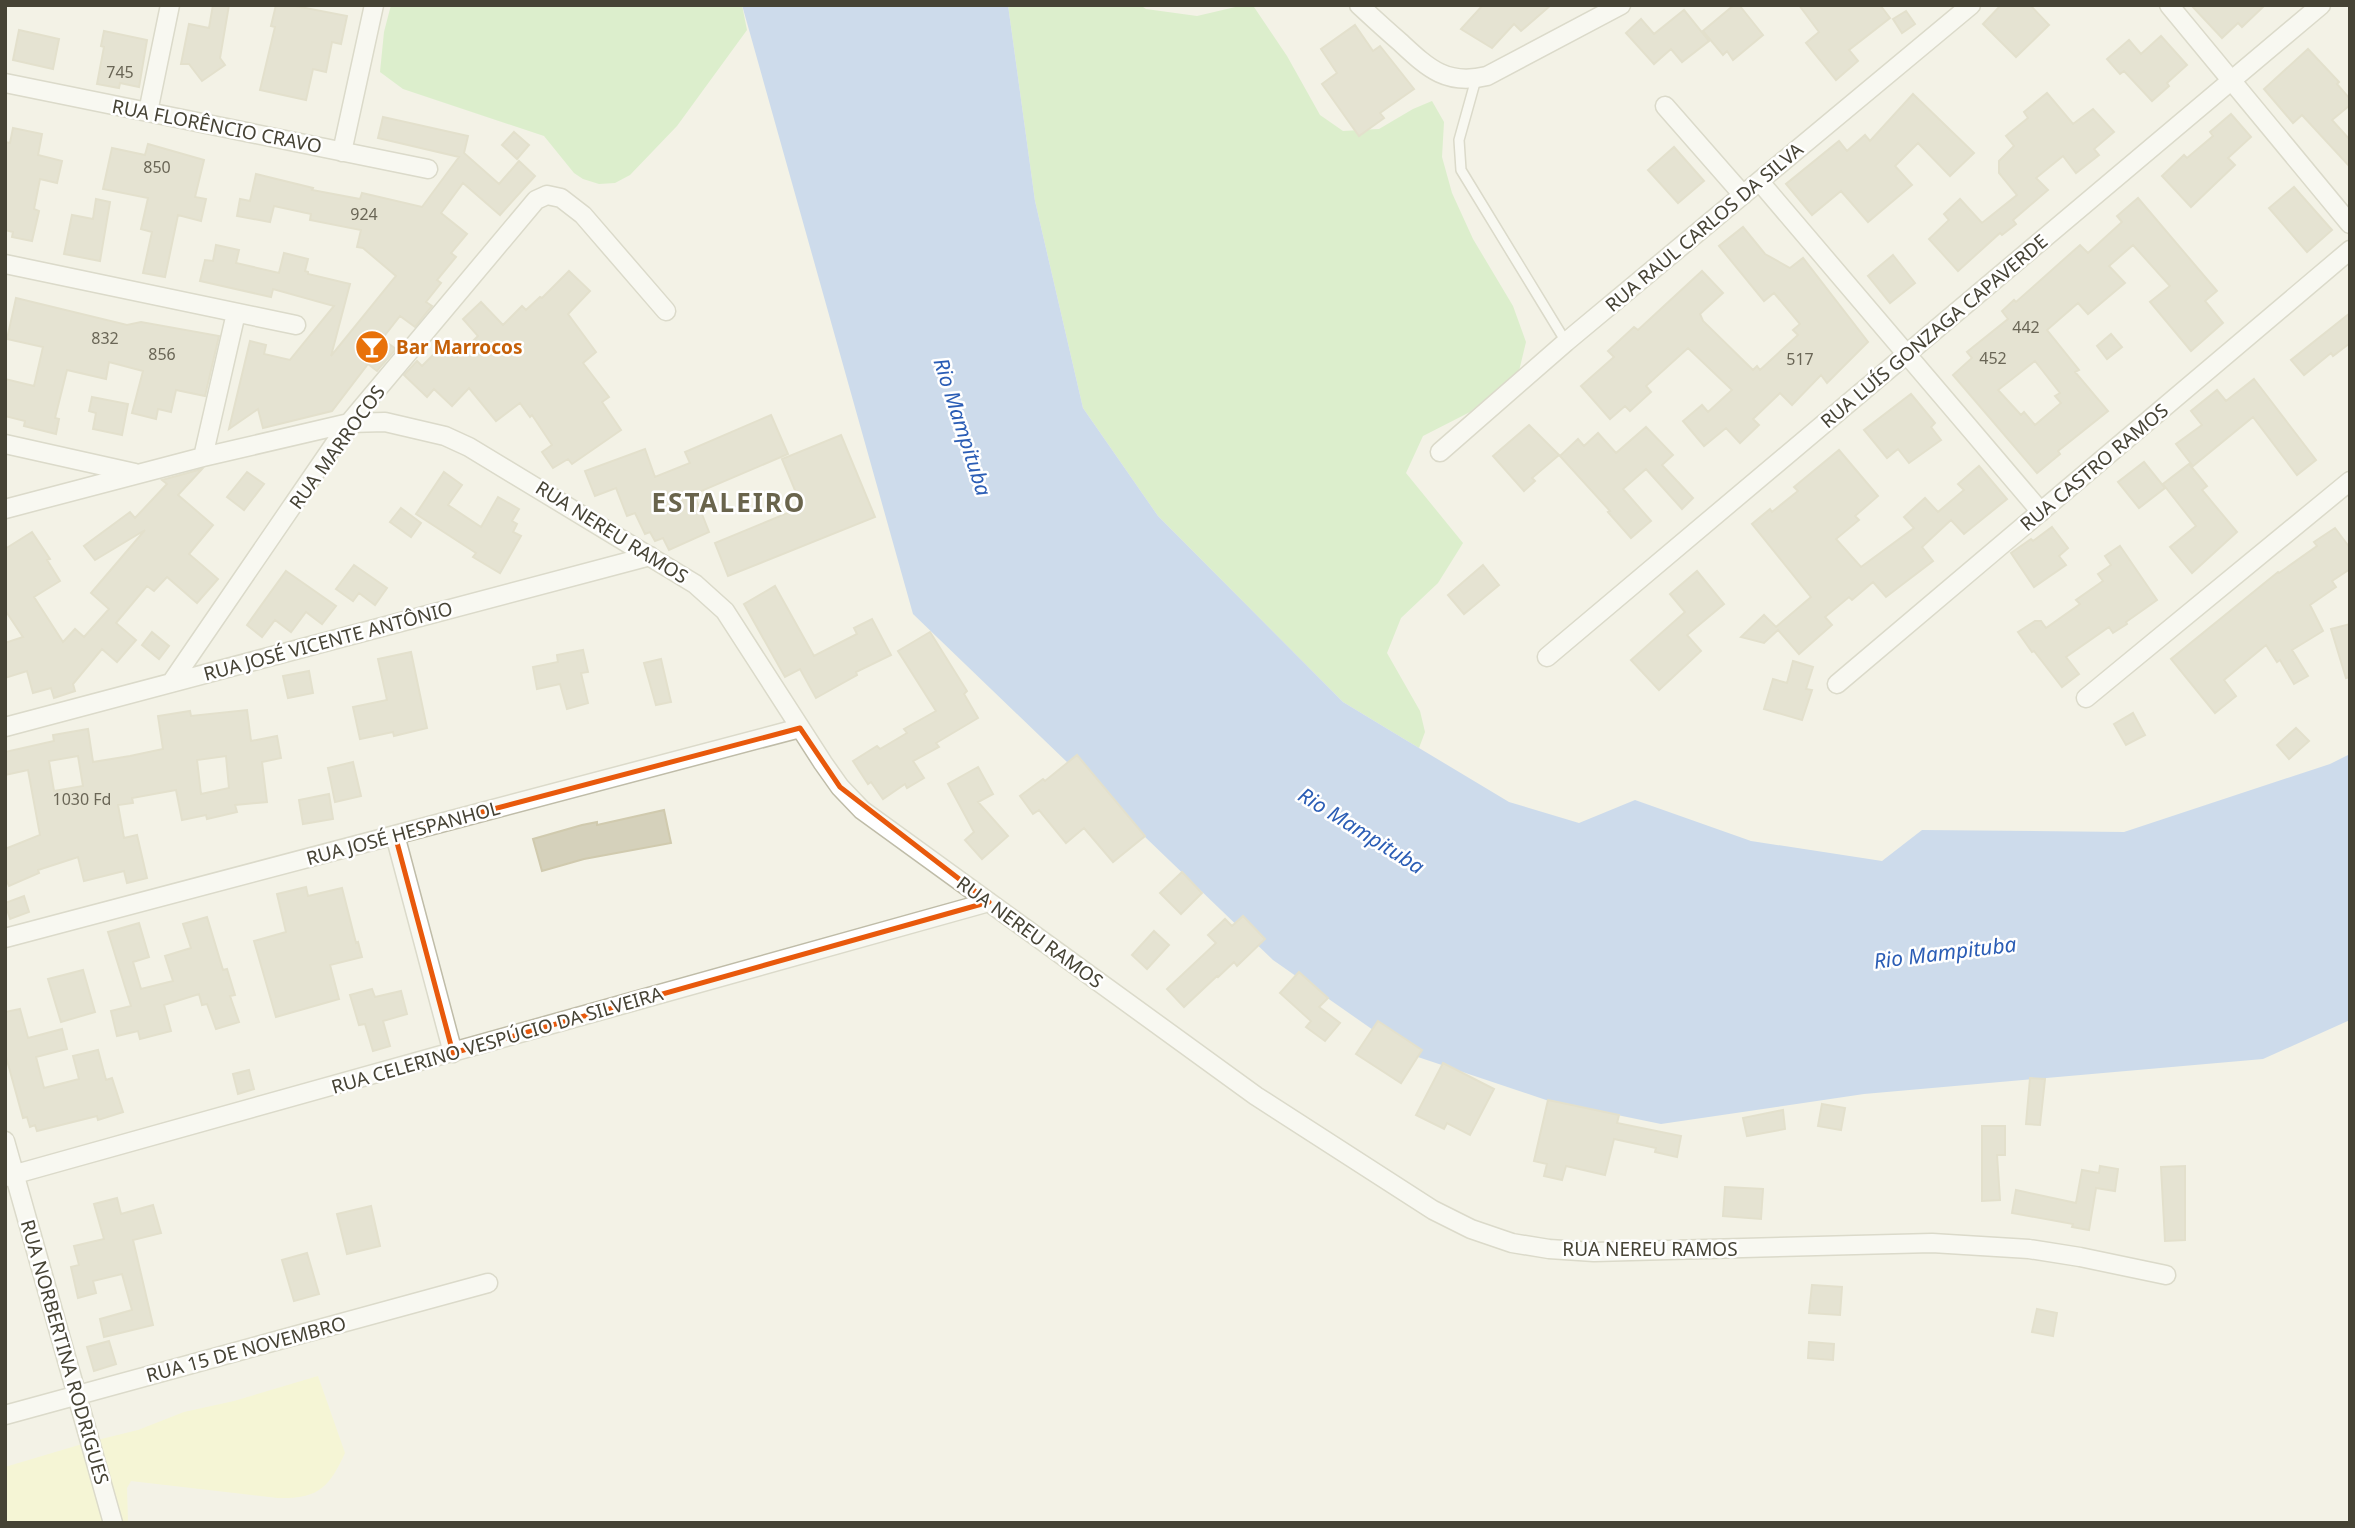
<svg xmlns="http://www.w3.org/2000/svg" width="2355" height="1528" viewBox="0 0 2355 1528" font-family="'Noto Sans',sans-serif">
	<style>
		.green { fill: #c1e9ad }
		.sand { fill: #f9f9c0 }
		.water { fill: #a0bff2 }
		.building { fill: #d5d1bb; stroke: #d0caae; stroke-width: 2; fill-rule: evenodd }
		.lines { fill: none; stroke-linecap: round; stroke-linejoin: round }
		.service-casing { stroke: #bfbca8; stroke-width: 12 }
		.minor-casing { stroke: #bfbca8; stroke-width: 21 }
		.service { stroke: #fff; stroke-width: 9 }
		.minor { stroke: #fff; stroke-width: 18 }
		.marked { fill: none; stroke: #e8590c; stroke-width: 5; stroke-linejoin: round }
		.labels { text-anchor: middle; stroke-width: 5; stroke-linejoin: round; paint-order: stroke }
		.number-label { font-size: 16px; fill: #6a6656 }
		.street-label { font-size: 19px; fill: #464335; stroke: #fff }
		.food-label { font-size: 19px; font-weight: bold; fill: #c56008; stroke: #fff; text-anchor: start }
		.water-label { font-size: 21px; font-style: italic; fill: #2b5db5; stroke: #fff }
		.district-label { font-size: 26px; font-weight: bold; letter-spacing: 2px; fill: #69644c; stroke: #fff }
	</style>
	<rect width="100%" height="100%" fill="#f3f2e6"/>
	<path class="green" d="M391,5H742L747,30L677,126L630,175L615,183L599,184L583,179L574,173L544,136L403,89L380,72L384,32Z
		M1008,5H1140L1146,9L1197,16L1244,5L1254,7L1287,56L1320,115L1343,131L1379,129L1413,109L1432,101L1444,122L1442,157L1452,193L1473,239L1513,306L1526,342L1519,371L1470,412L1423,436L1406,473L1463,543L1438,583L1401,618L1387,653L1420,711L1425,732L1419,748L1343,702L1158,516L1083,408L1035,201Z"/>
	<path class="sand" d="M318,1376L345,1453C329,1488 318,1499 278,1498L131,1481L127,1488L128,1523H5V1467L89,1442L138,1430L184,1412L234,1401Z"/>
	<path class="water" d="M742,5H1008L1035,201L1083,408L1158,516L1343,702L1419,748L1509,802L1579,823L1635,800L1751,841L1882,861L1922,830L2124,832L2330,764L2350,754V1020L2263,1059L1864,1094L1661,1124L1549,1101L1406,1053L1273,960L913,614Z"/>
	<path class="building" d="M213,5H229L220,58L225,65L202,81L189,64H181L189,24L209,28Z
		M276,5H290L347,16L341,44L332,42L326,72L313,69L306,100L260,90L275,27L271,26Z
		M1483,5H1551L1521,31L1514,24L1492,48L1461,29Z
		M1734,5H1739L1763,35L1733,60L1727,51L1723,55L1703,31Z
		M1799,5H1880L1890,18L1849,50L1858,61L1836,80L1806,43L1819,32Z
		M2001,5H2030L2049,25L2016,57L1983,24Z
		M2191,5H2265L2242,27L2238,23L2222,38Z
		M1684,10L1709,41L1682,62L1671,49L1654,64L1626,33L1641,19L1654,34Z
		M1906,11L1915,24L1902,33L1893,19Z
		M1355,25L1373,51L1380,46L1414,89L1380,113L1384,118L1359,136L1322,84L1337,73L1321,49Z
		M19,30L59,39L53,69L13,60Z
		M104,31L147,40L139,87L120,83L119,88L97,84L104,47L101,46Z
		M2161,36L2187,65L2167,83L2169,86L2152,101L2124,71L2120,74L2107,59L2129,40L2141,54Z
		M2308,49L2339,82L2337,84L2350,99V105L2332,120L2350,140V167L2302,115L2293,123L2264,89Z
		M2047,93L2073,124L2093,109L2114,132L2094,149L2099,155L2076,173L2063,156L2036,178L2048,190L2013,220L2016,224L2002,235L2000,233L1958,271L1929,239L1949,220L1944,214L1960,199L1982,223L2017,195L1999,173V161L2014,146L2006,136L2028,118L2024,112Z
		M1913,94L1974,153L1950,176L1918,143L1895,166L1912,185L1868,222L1841,191L1812,215L1786,184L1839,141L1847,151L1865,135L1870,141Z
		M2231,114L2251,137L2228,158L2235,165L2191,207L2162,176L2184,155L2187,158L2213,136L2210,132Z
		M383,117L468,136L464,153L499,184L519,161L535,176L500,215L463,183L441,213L467,234L451,253L456,257L437,280L441,283L426,302L432,306L415,327L400,316L382,339L396,349L377,371L368,364L332,411L263,428L258,409L229,429L250,341L266,345L264,354L290,360L334,306L273,289L271,297L200,281L205,260L213,261L216,245L239,250L236,263L279,273L284,253L308,259L305,271L308,272V274L350,284L331,356L396,276L363,248L357,247L361,230L310,220L311,214L274,206L270,222L237,216L240,199L250,201L256,174L313,188L312,190L360,199L362,193L422,207L459,157L378,138Z
		M13,128L42,134L38,155L62,161L57,183L40,179L34,209L39,211L32,241L12,237L13,232L5,230V142L10,143Z
		M514,132L529,145L517,159L502,145Z
		M148,144L204,160L195,197L206,199L201,221L178,215L165,277L143,273L152,232L141,229L148,198L103,189L112,148L145,155Z
		M1674,147L1704,181L1678,203L1648,170Z
		M2294,187L2332,230L2307,252L2269,208Z
		M2138,198L2217,291L2205,301L2223,323L2191,351L2150,302L2170,286L2133,245L2109,266L2125,283L2088,314L2078,303L2047,330L2079,370L2075,372L2108,411L2058,451L2060,454L2037,473L1953,375L1972,358L1967,352L2008,319L2002,311L2014,300L2016,302L2080,245L2088,253L2122,222L2117,216ZM2035,361L2060,393L2055,396L2061,403L2035,425L2024,412L2021,415L1998,390Z
		M96,199L110,202L100,261L64,254L72,215L93,219Z
		M1743,227L1765,254L1790,268L1803,258L1868,342L1827,383L1821,375L1792,405L1780,393L1753,419L1759,425L1740,443L1726,428L1704,446L1683,421L1702,405L1708,412L1732,390L1688,348L1646,386L1651,392L1630,411L1625,406L1610,419L1581,386L1614,357L1608,351L1634,327L1638,330L1702,271L1723,293L1700,314L1703,321L1753,370L1757,366L1760,370L1798,335L1793,330L1800,324L1774,293L1764,301L1719,246Z
		M1893,255L1915,283L1890,303L1868,276Z
		M569,271L590,291L568,314L596,352L583,363L609,397L602,402L621,430L572,464L568,459L553,468L542,452L552,445L532,415L530,417L520,403L496,421L469,388L452,406L434,389L427,397L404,375L417,361L422,366L444,344L457,357L478,336L463,319L481,302L503,325L522,306L526,310L540,297L542,298Z
		M16,298L127,325L141,322L219,336L205,396L176,390L171,412L158,409L156,419L132,413L143,371L109,362L106,379L67,370L55,418L59,419L56,434L24,426L25,421L5,416V379L34,386L43,347L7,339Z
		M2350,313V343L2333,356L2331,353L2304,375L2291,360Z
		M2111,334L2122,347L2107,359L2097,346Z
		M2254,379L2316,460L2297,475L2253,417L2193,466L2176,444L2202,425L2191,411L2217,390L2226,401Z
		M1911,394L1935,423L1931,427L1941,440L1909,463L1898,449L1887,458L1864,430Z
		M92,397L128,404L122,435L93,429L96,413L89,411Z
		M771,415L788,454L694,494L709,532L669,550L663,538L655,541L650,532L645,534L635,513L627,516L616,488L595,496L585,471L645,449L655,477L690,463L685,452Z
		M1529,425L1559,455L1532,478L1535,481L1524,491L1493,456Z
		M1646,427L1673,455L1662,465L1693,498L1682,509L1646,469L1623,489L1651,521L1631,538L1608,512L1610,511L1560,456L1578,439L1584,446L1598,433L1616,453Z
		M841,435L875,517L728,576L715,543L802,507L782,459Z
		M1839,450L1878,496L1855,516L1859,520L1836,539L1861,567L1914,528L1904,517L1925,498L1938,512L1964,490L1958,484L1979,466L2007,499L1964,534L1951,520L1922,547L1933,561L1886,597L1873,582L1852,600L1849,597L1825,617L1832,625L1799,654L1778,630L1764,643L1741,637L1764,615L1776,627L1811,597L1752,524L1770,509L1772,512L1798,491L1794,487Z
		M2144,462L2165,488L2139,508L2118,482Z
		M2189,464L2207,486L2202,490L2237,532L2192,573L2170,547L2196,526L2163,484Z
		M202,469L178,495L213,525L189,554L218,579L197,603L167,577L154,591L147,586L116,623L136,640L117,662L102,649L73,684L75,691L54,698L51,688L33,693L27,671L5,678V643L23,637L5,610V549L32,532L50,559L47,560L60,581L34,597L63,642L75,629L84,637L109,609L91,593L145,530L95,560L84,546L130,512L135,518L167,484L162,480Z
		M247,472L264,484L244,510L227,497Z
		M444,472L462,485L448,505L481,527L498,497L519,509L512,521L517,524L513,532L521,536L500,573L473,557L476,553L416,514Z
		M401,508L421,523L411,537L390,522Z
		M2052,527L2068,548L2059,556L2066,565L2034,587L2011,553L2031,539L2033,541Z
		M2335,528L2350,548V569L2332,581L2336,587L2310,605L2323,631L2292,650L2308,676L2294,684L2280,660L2277,662L2266,645L2224,680L2236,696L2215,713L2171,659L2278,572L2279,573L2317,546L2314,542Z
		M2120,546L2157,600L2126,622L2127,624L2113,633L2109,627L2066,657L2079,674L2062,687L2034,651L2032,652L2018,632L2035,621H2041L2046,628L2080,604L2076,600L2103,581L2098,574L2111,565L2105,556Z
		M354,565L387,588L375,605L359,593L353,601L336,589Z
		M1483,565L1499,585L1464,614L1448,595Z
		M286,571L336,606L322,624L306,612L291,632L275,620L262,637L247,625Z
		M1697,571L1724,604L1687,635L1701,651L1659,690L1631,660L1685,612L1670,594Z
		M775,586L814,656L857,634L854,628L872,619L891,655L856,672L857,675L816,698L800,669L785,677L744,604Z
		M2350,624V677L2346,678L2331,629Z
		M152,632L169,646L159,659L142,645Z
		M930,632L967,691L964,694L978,718L936,743L939,747L913,761L924,778L907,788L905,784L883,799L871,782L868,784L853,761L877,746L880,749L907,733L904,729L936,711L898,651Z
		M583,650L588,672L581,673L588,703L567,709L560,684L537,689L533,667L558,662L557,655Z
		M411,652L427,728L394,736L393,732L360,739L353,707L387,700L378,659Z
		M661,659L671,702L656,705L644,663Z
		M1793,661L1813,667L1806,689L1812,690L1802,720L1764,709L1773,679L1787,683Z
		M309,671L313,693L288,698L283,676Z
		M247,710L251,741L277,736L281,758L262,762L267,802L235,805L237,812L207,819L206,815L182,820L176,790L132,798L133,803L118,805L124,838L137,835L147,878L127,883L124,871L84,881L78,857L38,870L39,873L9,886L5,877V849L40,835L28,770L5,775V752L54,741L53,735L88,729L93,762L130,756L163,749L158,716L190,711L191,716ZM78,756L83,786L54,791L49,761ZM226,756L229,788L201,794L197,760Z
		M2133,713L2145,735L2126,745L2114,724Z
		M2296,728L2309,741L2289,759L2277,745Z
		M1077,755L1145,836L1113,862L1084,828L1066,843L1039,810L1033,814L1020,796L1043,779L1045,781Z
		M353,762L361,796L335,802L328,768Z
		M978,767L993,794L978,802L1008,836L982,859L965,840L974,832L948,784Z
		M329,794L333,819L303,824L299,800Z
		M664,810L671,843L584,859L542,871L533,839L582,825L597,822V825Z
		M1182,872L1202,893L1181,914L1160,893Z
		M306,887L308,896L342,888L356,943L358,942L362,957L330,965L339,999L276,1017L254,941L286,932L277,894Z
		M24,896L29,912L10,919L5,903Z
		M1243,916L1265,939L1237,966L1234,962L1218,977L1217,976L1184,1007L1167,989L1216,943L1208,935L1225,919L1232,926Z
		M207,917L223,970L227,969L235,995L230,996L239,1022L216,1029L207,1004L202,1005L199,994L164,1005L171,1031L140,1039L138,1031L117,1036L111,1011L131,1006L108,932L139,923L149,957L133,962L141,989L173,981L165,956L191,948L183,924Z
		M1154,931L1169,945L1147,969L1132,955Z
		M83,970L95,1012L61,1022L48,979Z
		M1299,972L1328,998L1319,1007L1340,1023L1325,1041L1306,1027L1311,1021L1280,993Z
		M372,989L375,997L401,991L407,1014L383,1021L390,1046L373,1051L365,1024L359,1025L350,995Z
		M20,1009L28,1038L62,1029L67,1049L36,1057L44,1088L79,1079L73,1056L98,1050L106,1080L112,1078L123,1112L98,1120L97,1116L37,1131L35,1125L30,1127L27,1117L23,1118L5,1053V1012Z
		M1378,1021L1422,1050L1401,1083L1356,1054Z
		M1443,1063L1494,1089L1470,1135L1447,1123L1444,1129L1416,1115Z
		M249,1070L254,1089L238,1094L233,1074Z
		M2030,1078L2045,1079L2040,1125L2026,1124Z
		M1548,1100L1619,1115L1617,1123L1681,1136L1677,1157L1655,1152L1656,1148L1614,1139L1605,1175L1566,1166L1562,1180L1544,1176L1547,1164L1534,1161Z
		M1822,1104L1845,1108L1841,1130L1818,1126Z
		M1783,1110L1785,1129L1747,1136L1743,1118Z
		M1982,1126H2005V1155H1997L2000,1200L1982,1201Z
		M2100,1166L2118,1169L2115,1191L2096,1188L2089,1230L2072,1227L2073,1224L2012,1213L2016,1190L2076,1203L2082,1170L2099,1173Z
		M2185,1166V1240L2165,1241L2161,1167Z
		M1725,1187L1763,1189L1761,1219L1723,1216Z
		M117,1198L121,1214L153,1205L161,1233L133,1240L153,1325L104,1337L100,1319L132,1310L122,1274L93,1281L96,1293L78,1298L71,1267L79,1265L74,1246L104,1239L94,1204Z
		M371,1206L380,1246L347,1254L337,1214Z
		M307,1253L319,1294L294,1301L282,1260Z
		M1812,1285L1842,1287L1840,1315L1809,1313Z
		M2037,1309L2057,1313L2053,1336L2032,1332Z
		M109,1341L116,1364L94,1371L87,1347Z
		M1809,1342L1834,1344L1833,1360L1808,1358Z"/>
	<g class="lines">
		<g class="service-casing">
			<path id="service" d="M1476,79L1459,140L1461,170L1566,342"/>
		</g>
		<g class="minor-casing">
			<path id="minor" d="M1359,5C1373,18 1386,30 1400,42C1428,68 1446,86 1487,76L1621,5
				M2169,5L2350,224
				M5,83L428,169
				M1665,106L1743,195
				M148,112L170,5
				M342,152L374,5
				M1760,182L2041,512
				M5,264L296,325
				M5,444L135,473
				M1440,452L1566,342L1971,5
				M203,457L236,313
				M5,509L203,457L349,423L385,422L445,436L469,447L695,584L725,611L823,763L840,787L862,810L1256,1096L1433,1210L1471,1229L1512,1243L1549,1249L1594,1252L1932,1243L2029,1249L2080,1257L2166,1275
				M1547,657L2321,5
				M171,683L349,423L536,200L547,195L561,198L583,215L666,311
				M1837,684L2350,250
				M2086,698L2350,481
				M5,727L650,556
				M395,835L453,1053
				M5,938L800,728
				M5,1141L113,1523
				M5,1177L989,902
				M5,1415L488,1283"/>
		</g>
		<use href="#service" class="service"/>
		<use href="#minor" class="minor"/>
	</g>
	<path d="M0 0H2355V1528H0ZM800,728L840,787L989,902L453,1053L395,835Z" fill="#f3f2e6" fill-opacity=".55" fill-rule="evenodd"/>
	<path class="marked" d="M800,728L840,787L989,902L453,1053L395,835Z"/>
	<defs>
		<g id="bar-disc" transform="scale(1.75)"><circle r="9.5" fill="#e8710a" stroke="#fff"/><path d="M-6-5H6L.8 .8V4.5H3.5V6h-7V4.5H-.8V.8Z" fill="#fff"/></g>
	</defs>
	<g fill-rule="evenodd">
		<use href="#bar-disc" x="372" y="347"/>
	</g>
	<g class="labels">
		<g class="number-label">
			<text x="120" y="78">745</text>
			<text x="157" y="173">850</text>
			<text x="364" y="220">924</text>
			<text x="2026" y="333">442</text>
			<text x="105" y="344">832</text>
			<text x="162" y="360">856</text>
			<text x="1993" y="364">452</text>
			<text x="1800" y="365">517</text>
			<text x="82" y="805">1030 Fd</text>
		</g>
		<g class="street-label">
			<text transform="translate(217 126) rotate(11)" y="7">RUA FLORÊNCIO CRAVO</text>
			<text transform="translate(1704 227) rotate(-40)" y="7">RUA RAUL CARLOS DA SILVA</text>
			<text transform="translate(1934 331) rotate(-40)" y="7">RUA LUÍS GONZAGA CAPAVERDE</text>
			<text transform="translate(337 447) rotate(-54)" y="7">RUA MARROCOS</text>
			<text transform="translate(2094 467) rotate(-40)" y="7">RUA CASTRO RAMOS</text>
			<text transform="translate(612 532) rotate(32)" y="7">RUA NEREU RAMOS</text>
			<text transform="translate(328 641) rotate(-15)" y="7">RUA JOSÉ VICENTE ANTÔNIO</text>
			<text transform="translate(403 833) rotate(-15)" y="7">RUA JOSÉ HESPANHOL</text>
			<text transform="translate(1030 932) rotate(36)" y="7">RUA NEREU RAMOS</text>
			<text transform="translate(497 1040) rotate(-16)" y="7">RUA CELERINO VESPÚCIO DA SILVEIRA</text>
			<text x="1650" y="1256">RUA NEREU RAMOS</text>
			<text transform="translate(246 1349) rotate(-15)" y="7">RUA 15 DE NOVEMBRO</text>
			<text transform="translate(65 1352) rotate(74)" y="7">RUA NORBERTINA RODRIGUES</text>
		</g>
		<g class="food-label">
			<text x="396" y="354">Bar Marrocos</text>
		</g>
		<g class="water-label">
			<text transform="translate(962 427) rotate(72)" y="7">Rio Mampituba</text>
			<text transform="translate(1361 831) rotate(32)" y="7">Rio Mampituba</text>
			<text transform="translate(1945 953) rotate(-7)" y="7">Rio Mampituba</text>
		</g>
		<g class="district-label">
			<text x="729" y="512">ESTALEIRO</text>
		</g>
	</g>
	<rect width="2355" height="1528" fill="none" stroke="#464335" stroke-width="14"/>
</svg>
